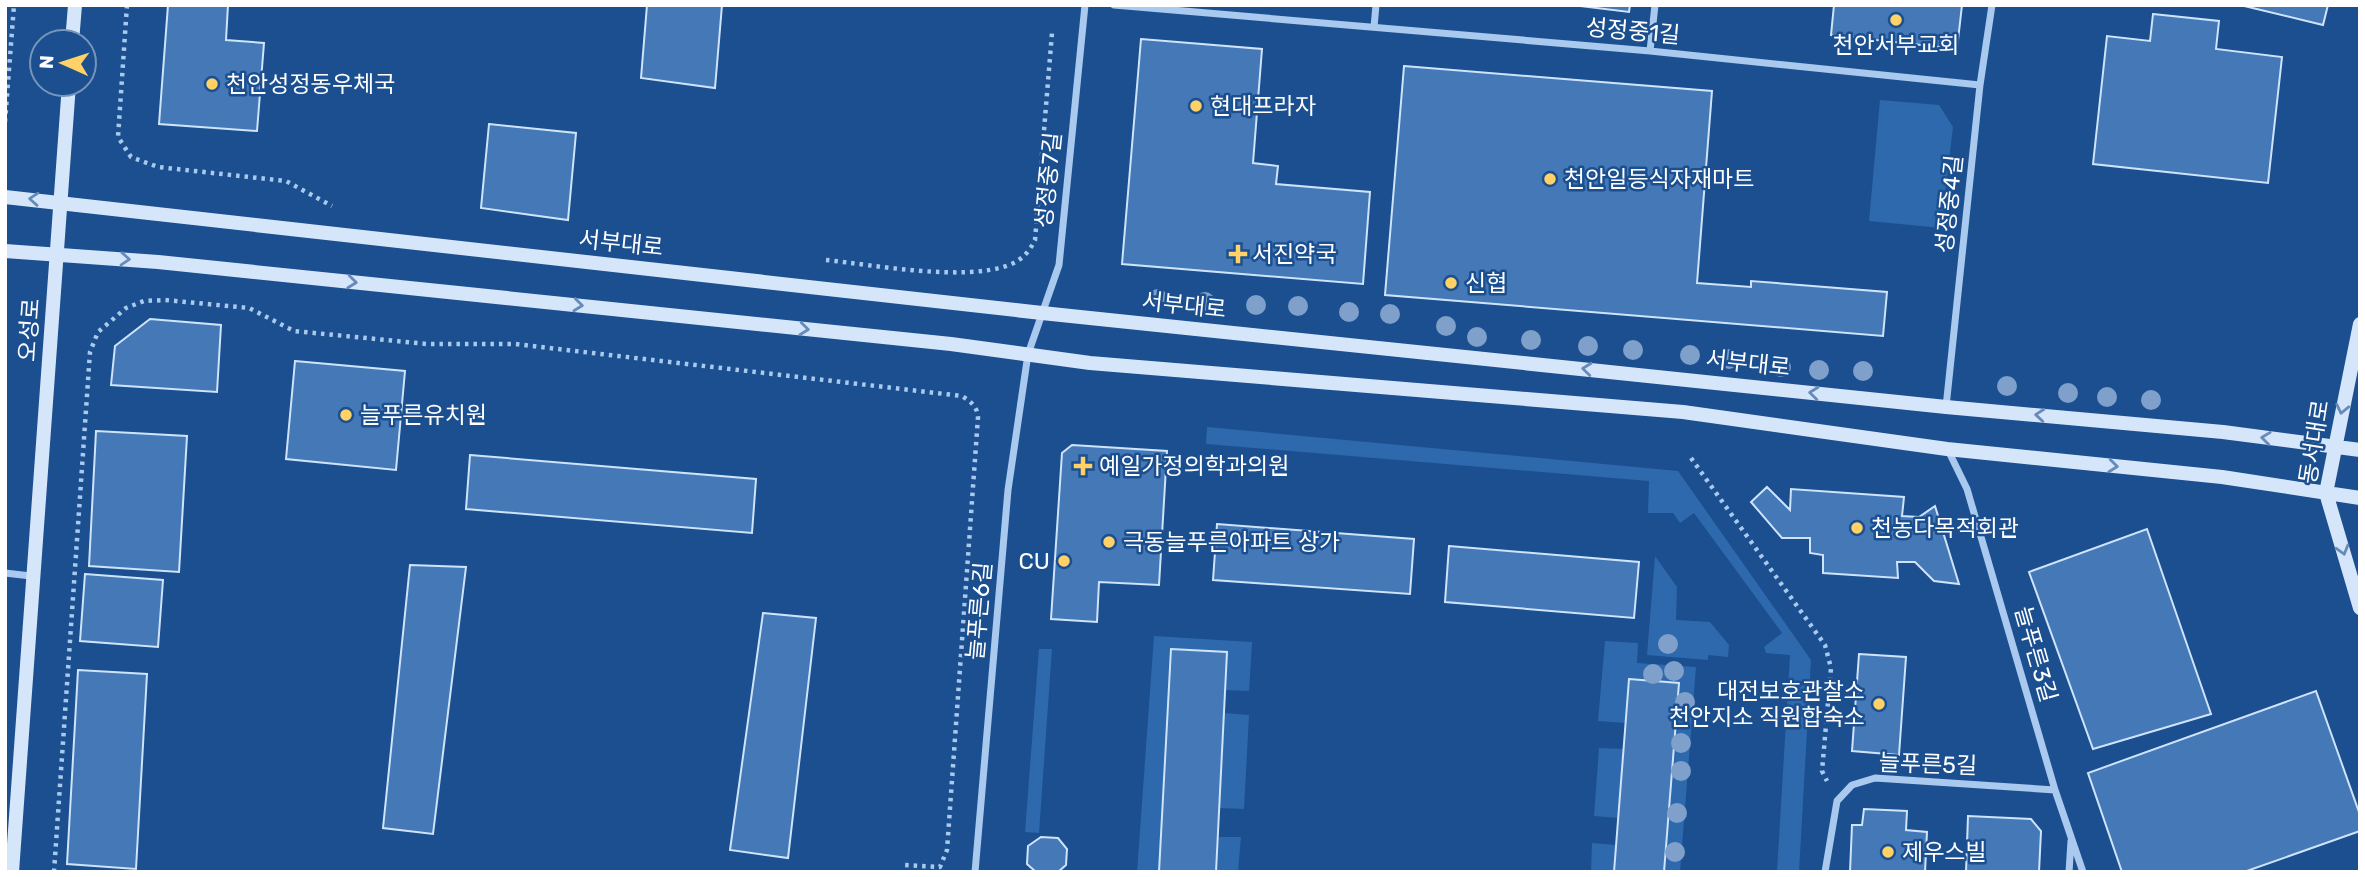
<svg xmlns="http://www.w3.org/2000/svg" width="2365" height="877" viewBox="0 0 2365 877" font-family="Rubik,'Noto Sans KR',sans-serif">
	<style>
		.green { fill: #2e69ad }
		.building { fill: #4478b7; stroke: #cfe3fa; stroke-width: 2 }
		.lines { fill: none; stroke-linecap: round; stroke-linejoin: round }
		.path { stroke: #a9c9ee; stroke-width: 4.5; stroke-dasharray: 3.5 5; stroke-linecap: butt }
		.street { stroke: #a9c9ee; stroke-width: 7 }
		.secondary { stroke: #d6e6fa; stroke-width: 14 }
		.tree { fill: #7ea0ca }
		.oneway { stroke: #668bba }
		.poi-dot { fill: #ffd166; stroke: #1b4f8f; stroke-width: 2.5 }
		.labels { text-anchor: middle; stroke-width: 5; stroke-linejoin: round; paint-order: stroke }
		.street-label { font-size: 23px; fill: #fff; stroke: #1b4f8f }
		.poi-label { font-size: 23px; fill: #fff; stroke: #1b4f8f; text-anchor: start }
	</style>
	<rect width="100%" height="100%" fill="#1b4f8f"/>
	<path class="green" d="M1880,100L1939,105L1953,127L1941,228L1869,221Z
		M1207,427L1678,471L1811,660L1799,872H1777L1790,655L1766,653L1764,647L1782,633L1694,513L1680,523L1673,513H1648L1649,481L1206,444Z
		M1655,556L1677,587L1676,620L1710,622L1729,645L1728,657L1708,655V660L1647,655Z
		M1154,636L1252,642L1249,691L1225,690L1227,652L1171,649L1159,872H1137Z
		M1605,641L1638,643L1637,663L1696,667L1680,872H1664L1679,683L1630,679L1626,723L1598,721Z
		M1039,649H1052L1039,833L1025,832Z
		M1224,713L1249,715L1244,809L1219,808Z
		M1599,748L1624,749L1618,818L1594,816Z
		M1218,837H1241L1238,872H1216Z
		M1592,843L1616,845L1614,872H1591Z"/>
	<path class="building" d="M168,5H228L226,40L264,43L257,131L159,124Z
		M647,5H722L715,88L641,78Z
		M1572,5H1630L1629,12Z
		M1834,5H1962L1957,49L1831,35Z
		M2240,5H2328L2323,25Z
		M2153,14L2219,21L2216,49L2282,57L2268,183L2093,164L2107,36L2150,41Z
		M1141,39L1262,49L1253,163L1278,166L1276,184L1370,192L1363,284L1122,264Z
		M1404,66L1712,91L1697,283L1751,287V281L1887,292L1883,336L1385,295Z
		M489,124L576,133L568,220L481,208Z
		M150,319L221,325L217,392L111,385L115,346Z
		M295,361L405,371L396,470L286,459Z
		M96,431L187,436L179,572L89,566Z
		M1072,445L1167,451L1159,585L1099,582L1097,622L1051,619L1062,453Z
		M470,455L756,479L752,533L466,509Z
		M1767,487L1790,510L1791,489L1904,497L1902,516L1919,517L1935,506L1959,584L1934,581L1915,562H1897L1898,578L1823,573V555L1810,553V538H1782L1751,502Z
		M1217,524L1414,539L1410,594L1213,580Z
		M2147,529L2211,714L2093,749L2029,572Z
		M1449,546L1639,562L1634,618L1445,602Z
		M410,565L466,567L433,834L383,828Z
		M85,574L163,580L158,647L80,641Z
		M763,613L816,618L788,858L730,850Z
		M1171,649L1227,652L1216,872H1159Z
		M1859,654L1906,657L1899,755L1852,751Z
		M78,670L147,674L136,869L67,864Z
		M1629,679L1679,683L1664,872H1614Z
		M2316,691L2360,815V831L2244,872H2122L2088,773Z
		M1864,809L1907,811L1906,830L1927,832L1925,872H1850L1852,825H1862Z
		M1968,816L2031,819L2041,831L2039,872H1966Z
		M1041,837L1058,838L1067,849L1066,865L1058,872H1036L1027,864L1028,846Z"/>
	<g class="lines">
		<path class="path" d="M127,5L118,137L131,157L158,167L286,181L332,206
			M5,122L14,5
			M826,260C875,265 964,282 1009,265C1022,260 1029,252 1035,240L1052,33
			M1691,458L1825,645L1831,668L1822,771L1827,781
			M54,872L90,352L98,332L126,308L144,301L165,300L249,308L294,331L427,344H515L962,396C971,402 977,406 978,417L947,850L940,867L904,865"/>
		<path class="street" d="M1114,5L1650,51L1980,85
			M1374,27L1376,5
			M1650,51L1655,5
			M1946,407L1980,85L1992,5
			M1948,450L1967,489L2055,790L2083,872
			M5,573L31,576
			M975,872L1008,490L1028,354L1059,265L1085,5
			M1825,872L1837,801L1852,785L1875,778L2055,790
			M2069,872L2071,841"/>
		<path class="secondary" d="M72,42L75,5
			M5,197L1042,313L1946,407L2223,432L2360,450
			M5,251L158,262L951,344L1090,363L1683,412L1947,449L2222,477L2360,498
			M2360,324L2326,493L2360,608
			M12,872L69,84"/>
	</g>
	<g class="tree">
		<circle cx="1158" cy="299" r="10"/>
		<circle cx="1205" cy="302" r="10"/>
		<circle cx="1256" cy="305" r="10"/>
		<circle cx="1298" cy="306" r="10"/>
		<circle cx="1349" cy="312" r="10"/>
		<circle cx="1390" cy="314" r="10"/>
		<circle cx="1446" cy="326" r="10"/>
		<circle cx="1477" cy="337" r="10"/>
		<circle cx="1531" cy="340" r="10"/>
		<circle cx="1588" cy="346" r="10"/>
		<circle cx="1633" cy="350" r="10"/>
		<circle cx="1690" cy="355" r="10"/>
		<circle cx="1729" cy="359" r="10"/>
		<circle cx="1781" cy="367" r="10"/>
		<circle cx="1819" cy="370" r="10"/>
		<circle cx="1863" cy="371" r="10"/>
		<circle cx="2007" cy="386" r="10"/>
		<circle cx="2068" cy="393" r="10"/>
		<circle cx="2107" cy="397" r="10"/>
		<circle cx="2151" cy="400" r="10"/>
		<circle cx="1668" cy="644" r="10"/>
		<circle cx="1674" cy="671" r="10"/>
		<circle cx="1653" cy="674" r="10"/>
		<circle cx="1685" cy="702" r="10"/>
		<circle cx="1681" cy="743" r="10"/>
		<circle cx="1681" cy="771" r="10"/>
		<circle cx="1677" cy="813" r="10"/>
		<circle cx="1675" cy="852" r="10"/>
	</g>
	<defs><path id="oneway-chevron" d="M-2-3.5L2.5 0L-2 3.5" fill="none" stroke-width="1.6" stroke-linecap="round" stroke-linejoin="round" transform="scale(1.75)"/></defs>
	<g class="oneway">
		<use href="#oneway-chevron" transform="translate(34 199) rotate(-176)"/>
		<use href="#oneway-chevron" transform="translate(125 259) rotate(4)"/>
		<use href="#oneway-chevron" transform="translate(352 282) rotate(6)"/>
		<use href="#oneway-chevron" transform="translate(578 305) rotate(6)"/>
		<use href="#oneway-chevron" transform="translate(804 329) rotate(6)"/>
		<use href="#oneway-chevron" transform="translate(1587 369) rotate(-174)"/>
		<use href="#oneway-chevron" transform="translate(1814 393) rotate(-174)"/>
		<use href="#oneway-chevron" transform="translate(2342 409) rotate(102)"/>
		<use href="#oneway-chevron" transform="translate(2040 415) rotate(-175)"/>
		<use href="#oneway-chevron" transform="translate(2266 438) rotate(-173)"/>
		<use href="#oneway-chevron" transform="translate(2113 466) rotate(6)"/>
		<use href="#oneway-chevron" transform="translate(2343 550) rotate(74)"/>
	</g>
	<g class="poi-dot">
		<circle cx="1896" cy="20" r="7"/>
		<circle cx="212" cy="84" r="7"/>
		<circle cx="1196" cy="106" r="7"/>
		<circle cx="1550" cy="179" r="7"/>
		<path d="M1234.5 243.5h7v7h7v7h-7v7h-7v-7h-7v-7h7z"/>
		<circle cx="1451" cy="283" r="7"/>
		<circle cx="346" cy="415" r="7"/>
		<path d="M1079.5 455.5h7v7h7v7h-7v7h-7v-7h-7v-7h7z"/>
		<circle cx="1857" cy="528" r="7"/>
		<circle cx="1109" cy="542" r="7"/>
		<circle cx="1064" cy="561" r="7"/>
		<circle cx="1879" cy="704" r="7"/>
		<circle cx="1888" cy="852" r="7"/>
	</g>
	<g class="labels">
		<g class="street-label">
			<text transform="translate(1633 31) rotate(5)" y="8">성정중1길</text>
			<text transform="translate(1048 180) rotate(-84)" y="8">성정중7길</text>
			<text transform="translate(1949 204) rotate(-84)" y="8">성정중4길</text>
			<text transform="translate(621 243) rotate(6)" y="8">서부대로</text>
			<text transform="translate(1184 305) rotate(6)" y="8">서부대로</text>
			<text transform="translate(29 330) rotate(-86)" y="8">오성로</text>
			<text transform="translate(1748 363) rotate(6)" y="8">서부대로</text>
			<text transform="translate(2314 442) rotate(-81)" y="8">동서대로</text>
			<text transform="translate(979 611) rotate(-85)" y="8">늘푸른6길</text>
			<text transform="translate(2036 654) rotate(74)" y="8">늘푸른3길</text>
			<text transform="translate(1928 764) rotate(2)" y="8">늘푸른5길</text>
		</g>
		<g class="poi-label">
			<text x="1896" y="53" text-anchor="middle">천안서부교회</text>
			<text x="226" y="92">천안성정동우체국</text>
			<text x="1210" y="114">현대프라자</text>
			<text x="1564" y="187">천안일등식자재마트</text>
			<text x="1252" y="262">서진약국</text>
			<text x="1465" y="291">신협</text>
			<text x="360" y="423">늘푸른유치원</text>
			<text x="1099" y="474">예일가정의학과의원</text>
			<text x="1871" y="536">천농다목적회관</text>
			<text x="1123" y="550">극동늘푸른아파트 상가</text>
			<text x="1050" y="569" text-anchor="end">CU</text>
			<text x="1865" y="699" text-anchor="end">대전보호관찰소<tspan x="1865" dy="26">천안지소 직원합숙소</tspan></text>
			<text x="1902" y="860">제우스빌</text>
		</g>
	</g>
	<rect width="2365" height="877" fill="none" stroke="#ffffff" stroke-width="14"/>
	<g transform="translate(63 63) rotate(273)"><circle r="33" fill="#1b4f8f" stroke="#7695bc" stroke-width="2"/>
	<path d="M0-5L12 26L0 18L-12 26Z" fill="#ffd166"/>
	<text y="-10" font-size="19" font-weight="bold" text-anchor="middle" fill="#ffffff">N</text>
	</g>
</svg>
